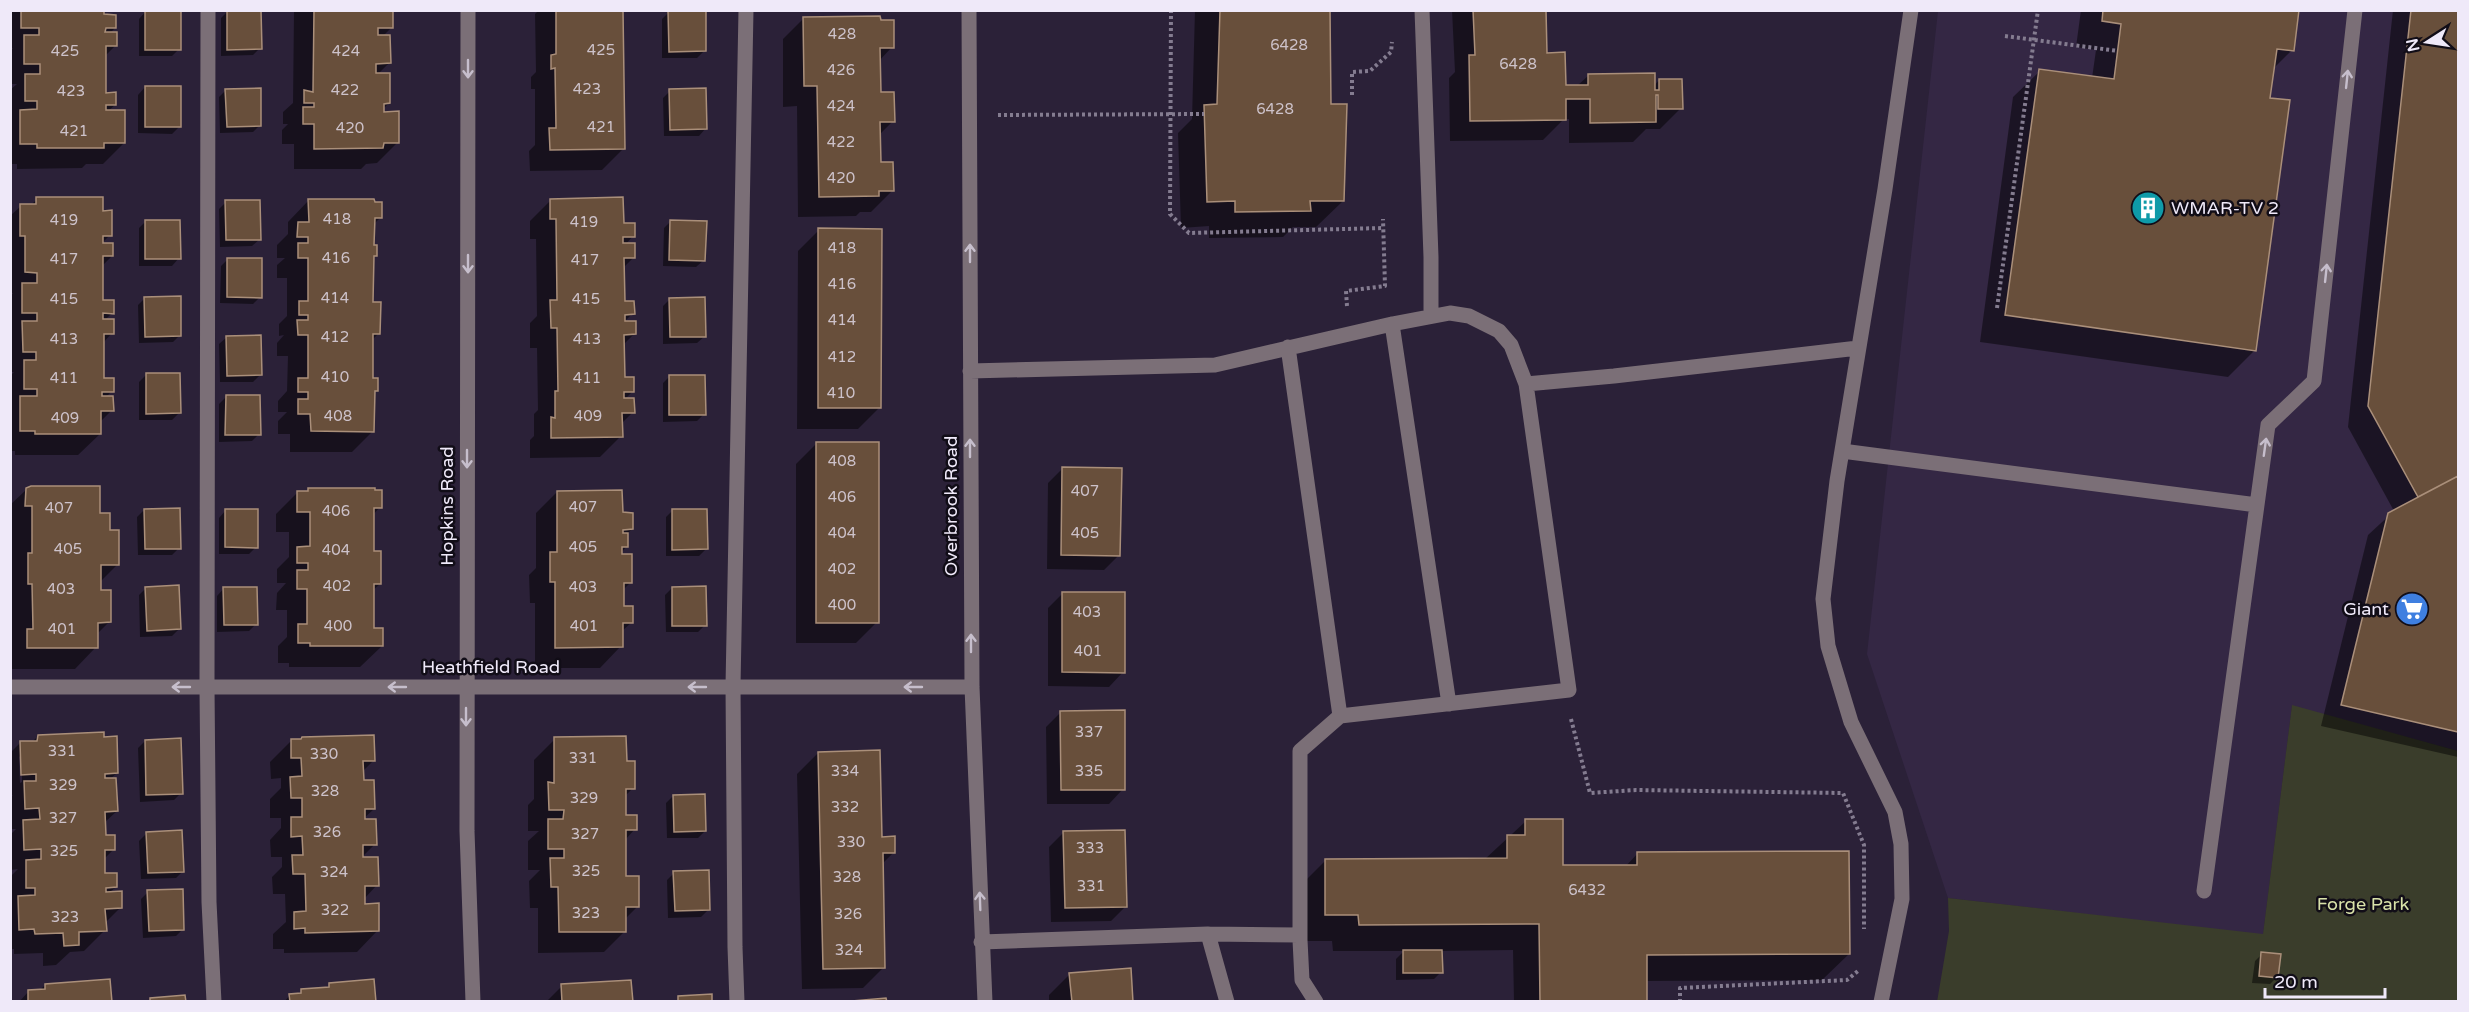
<svg xmlns="http://www.w3.org/2000/svg" width="2469" height="1012" viewBox="0 0 2469 1012" font-family="'Varela Round',sans-serif">
	<style>
		.built { fill: #342744 }
		.green { fill: #3a3d2b }
		.shadow { fill: #0007; fill-rule: evenodd }
		.building { fill: #684f3b; stroke: #aa8f7a; stroke-width: 1.5 }
		.lines { fill: none; stroke-linecap: round; stroke-linejoin: round }
		.path { stroke: #847c90; stroke-width: 4; stroke-dasharray: 3 3; stroke-linecap: butt }
		.minor { stroke: #7b6f77; stroke-width: 15 }
		.oneway { stroke: #c6becc }
		.labels { text-anchor: middle; stroke-width: 5; stroke-linejoin: round; paint-order: stroke }
		.number-label { font-size: 15px; fill: #cdc2ca }
		.poi-label { font-size: 18px; fill: #efe9f9; stroke: #110d17; text-anchor: start }
		.street-label { font-size: 18px; fill: #efe9f9; stroke: #110d17 }
		.park-label { font-size: 18px; fill: #d9e2a9; stroke: #110d17 }
	</style>
	<rect width="100%" height="100%" fill="#2b2138"/>
	<path class="built" d="M1938,11H2458V751L2292,706L2263,935L1948,898L1867,654Z"/>
	<path class="green" d="M2292,705L2458,751V1001L1937,1002L1949,931L1948,898L2263,934Z"/>
	<path class="shadow" d="M10,10H103V16L115,28L109,34L116,45L105,56V94L115,105L108,111L124,143L103,164H86L82,168L17,169V164H10V90L17,84H10V51L13,48H10Z
		M296,10H392V27L383,36L389,63L378,74L389,103L383,109V113L398,142L377,163L366,164L361,169H294V144H282V130L288,124H283V112L293,103L294,12Z
		M539,10H622L623,149L602,170L530,171L529,151L535,145V89H531V77L536,72L535,14Z
		M1195,10H1329V106L1343,201L1316,227H1293L1283,237L1209,238V226L1181,228L1178,133L1192,119Z
		M1452,10H1545V54L1565,87L1577,86L1589,75L1654,86L1659,80L1681,108L1660,129H1646L1633,142L1569,143V119H1564L1543,140L1450,141L1449,78L1455,72Z
		M2081,10H2298L2292,50L2272,70L2268,99L2255,350L2228,377L1980,342L2013,97L2040,71L2092,78L2096,50L2076,47Z
		M2393,10H2458V757L2321,726L2368,535L2394,511L2348,427Z
		M146,11L179,49L172,56H139V19Z
		M228,11L260,48L253,55L221,56V18Z
		M669,12L704,51L697,58H662V19Z
		M804,18L892,47L879,61V93L893,121L879,135V164L892,191L871,212H860L856,216L798,217L797,106L783,107V39Z
		M145,87L179,127L172,134L138,133V95Z
		M226,90L260,125L253,132L220,133L219,97Z
		M670,91L706,128L699,136H664L663,98Z
		M37,199L101,212L110,235L101,244L112,256L102,266V301L112,313L105,320L112,333L103,343V379L112,391L106,397L112,410L99,423L100,434L78,455H15V451H10V376L14,372H10V296L13,293H10V216L21,206H30Z
		M309,200L381,217L373,225V247L376,255L373,259L372,303L379,333L372,340V380L377,390L373,394V431L352,452H290V434H278V421L287,412H278V401L287,391L288,356H277V343L284,335L279,336V324L287,316V278H277V265L285,258H277V245L288,234V222Z
		M551,200L622,224L633,236L625,245L633,258L623,268L624,303L633,313L624,322L634,334L623,345L624,379L633,391L624,400L633,412L621,424V436L600,457L530,458V440L534,436V414L538,410L537,348H530V323L537,316L536,239H530V221Z
		M226,202L260,239L252,246L220,247L219,209Z
		M146,221L179,258L172,266H139V228Z
		M671,221L704,260L696,267L663,266L664,228Z
		M819,230L879,408L858,429H797L798,251Z
		M228,259L260,297L253,304L220,303L221,266Z
		M145,298L180,335L173,342L139,343L138,305Z
		M670,299L705,336L697,343L663,344V306Z
		M227,337L260,375L253,382H220L219,344Z
		M146,375L179,413L172,420H139V382Z
		M670,376L704,414L697,421L663,422V383Z
		M226,397L259,434L252,441L219,442V404Z
		M817,443L877,622L856,643H796V464Z
		M1062,469L1119,555L1104,570L1047,569L1048,483Z
		M26,490L99,515L118,564L99,583V592L109,622L96,635V647L75,669H10L12,645L10,505Z
		M309,490L380,507L372,516V552L380,584L372,591V629L382,646L360,667H289V663H278V646L287,637V610H276L277,593L286,583H277V569L289,557V532H276V514L297,493L306,492Z
		M557,492L621,514L632,529L627,534V546L621,553L631,582L623,590V608L632,622L621,632V646L600,668H535V603H530L529,575L536,568V513Z
		M144,510L179,548L172,555H138L137,517Z
		M226,510L256,547L249,554H219V518Z
		M673,510L706,549L699,556H666V517Z
		M146,588L179,629L172,636L140,637L139,595Z
		M224,588L256,624L249,631L217,632V596Z
		M672,588L705,625L698,632H666L665,595Z
		M1062,594L1123,672L1109,687L1048,686V608Z
		M1061,712L1123,789L1109,804H1047L1046,727Z
		M38,736L117,773L110,779L117,811L104,823L105,837L114,849L103,860L104,875L116,887L109,893L121,907L105,923V930L84,951L70,952L56,965L43,966V953L14,954V949H10V877L18,869L10,870V835L16,829H10V797L13,795H10V753L20,743L32,742ZM22,754V782L20,783L19,757Z
		M555,739L625,763L633,788L624,797V816L635,829L625,840V878L638,906L625,919V931L604,952L538,953V908H530L529,881L540,870H528V841L539,831H528V805L534,799V760Z
		M145,741L181,793L174,800L140,802L138,748Z
		M291,741L374,760L362,772V782L374,809L362,820L375,844L361,858L377,885L364,899V905L378,930L357,952L284,953V949H273V934L286,922L285,894H273L272,877L282,867V857H271L270,840L281,828V818H270V799L281,788V778L271,779L270,762Z
		M818,753L893,853L882,864L884,967L863,988L802,989L797,774Z
		M673,796L705,831L698,838H667L666,803Z
		M1526,821L1562,867H1625L1638,853L1849,954L1822,980L1646,981V1002H1514L1513,950L1441,951V972L1434,979L1396,980V959L1404,951H1333L1332,941H1300L1299,887L1326,860L1485,859Z
		M1064,832L1125,907L1111,921L1051,922L1049,847Z
		M147,833L183,871L176,878L141,879L139,841Z
		M674,873L708,910L701,917L668,918L667,880Z
		M148,892L183,929L176,936L143,938L141,899Z
		M2262,954L2277,977L2270,984L2252,983L2255,961Z
		M1070,974L1132,1002H1049V995Z
		M45,985L111,1002H19L28,992L39,991Z
		M330,985L375,1002H284L290,995H298L302,991L326,989Z
		M562,986L631,1002H546Z"/>
	<path class="building" d="M21,10H104V14L116,15V28H106L105,32H117V46H106V93L116,92V105H106V110H125V143H104V148H37V144H20V110L37,109V101H25V74H40V64H24V35H39V28H21Z
		M145,10H181V50H145Z
		M227,10H261L262,49L227,50Z
		M314,10H393V28H378V35H390L391,63L376,64V73H390V103L384,104V112L399,111V143H384L383,148L314,149V124H303V107H314V103H304V90L313,92Z
		M556,10H623L625,149L550,150L549,128H556L555,68L551,69V55L556,54Z
		M1220,10H1330L1331,104H1347L1344,201H1310L1311,211L1235,212V201L1207,202L1204,105L1217,104Z
		M1473,10H1546L1547,53L1565,52L1566,85H1588V74L1655,73V90H1659V79H1682L1683,109H1658V95H1656V122L1590,123V99H1566V120L1470,121L1469,55H1475Z
		M2103,10H2299L2294,51L2277,49L2270,98L2290,100L2256,351L2005,315L2039,69L2114,79L2121,24L2102,21Z
		M2411,10H2458V476L2418,497L2368,406Z
		M668,11H706V51L669,52Z
		M880,16L881,20H894V48H880L881,92H894L895,122H880L881,162H893L894,191H879V196L819,197L817,86H804L803,17Z
		M145,86H181V127H145Z
		M261,88V126L227,127L225,89Z
		M706,88L707,129L670,130L669,89Z
		M36,197H103V211L112,210V236H103V243H113V256H103V300H114V314L103,313V319H114V334H104V378H114V392H102V396H113L114,411H101V434H35V431H20V396H37V389H24V360H36V352H23L22,321H37V313H22V283H37V273L25,272V236H20V204H36Z
		M623,197L624,223H635V237H623V243H635V258H624L625,301H634L635,314L625,315V321H636V334L624,335L625,377H634V392H624V398H634L635,413H622L623,437L551,438V417L555,418V391H558L557,328H551L550,300H557L556,219H550V199Z
		M308,199H374L375,202H382V218H375L374,245H377V256H374L373,302H381L380,334H373V378H378V391H375L374,432L311,431L310,414H298V399H308V392H298V378H308V335H298L297,320H308V315H299V301H308V258H298V243H308V237H297L298,222H309Z
		M225,200H260L261,240H226Z
		M145,220H180L181,259H145Z
		M670,220L707,221L705,261L669,260Z
		M818,228L882,229L881,408H818Z
		M227,258H262V298L227,297Z
		M181,296V336L145,337L144,297Z
		M705,297L706,337H670L669,298Z
		M261,335L262,375L227,376L226,336Z
		M146,373H180L181,413L146,414Z
		M669,375H705L706,415H669Z
		M226,395H260L261,435H225Z
		M816,442H879V623H816Z
		M1062,467L1122,468L1120,556L1061,555Z
		M2458,476V732L2341,705L2388,513Z
		M31,486H100V513H110V530H119V565H101V590H111V622L98,623V648H27V629H33L32,584H28V553H32V506H25L26,488Z
		M308,488H375V490H382V508H374V551H381V584H374V628H383V646H310V643H298V624H307V589H297V570H308V563H297V547L310,546V512H297V491H308Z
		M622,490L623,512L633,513V529L623,530V533H628V547H622V554H632V583H624V606H633V623H623V647L555,648V582H550V552H557V491Z
		M180,508L181,549H145L144,509Z
		M225,509H258V548L225,547Z
		M672,509H707L708,549L672,550Z
		M179,585L181,629L147,631L145,587Z
		M706,586L707,626H672V587Z
		M223,587H257L258,625H224Z
		M1062,592H1125V673L1062,672Z
		M1125,710V790H1061L1060,711Z
		M104,732V737L117,736L118,773L105,774V778H116L118,811L105,812L106,835H115V850H105V873H117V887L106,888V892L122,891V908L105,909L107,931L79,932V945L64,946L63,933L35,934L34,929L19,930L18,896L35,895V888H26V860L41,859V849L24,850L23,820L40,819L39,808L25,809L24,781H36V774L21,775L20,741H37L38,735Z
		M374,735L375,761H363L364,780H374L375,809H365V819H376L377,845H363V857H378L379,886H365V904L379,903V931L305,933V928L294,929V912L306,911L305,874H293L292,855H303L302,836L291,837V817H302V798H291L290,777L302,776L301,758H291V739H301L302,737Z
		M626,736L627,761H635V789H626V815H637V830H626V876H639V907H626V932H559L558,887H551L550,858H564V849H548V819H563L564,810H549L548,782L554,783V737Z
		M181,738L183,794L146,795L145,740Z
		M880,750L882,837L895,836V853H883L885,968L823,969L818,752Z
		M705,794L706,831L674,832L673,795Z
		M1525,819H1563V865H1637V852L1849,851L1850,954L1647,955V1002H1540L1539,924L1359,925L1358,915H1325V859L1507,858V835H1525Z
		M182,830L184,872L148,873L146,832Z
		M1125,830L1127,907L1065,908L1063,831Z
		M709,870L710,910L675,911L673,871Z
		M183,889L184,930L149,931L147,890Z
		M1403,950H1442L1443,973H1403Z
		M2261,952L2281,954L2278,978L2259,976Z
		M1131,968L1133,1002H1072L1069,973Z
		M110,979L112,1002H28V990L45,989V984Z
		M374,979L376,1002H290L289,994L301,993V989L329,987V983Z
		M631,980L633,1002H562L561,984Z
		M712,994V1002H678V996Z
		M185,995L186,1002H150V998Z
		M886,998L887,1002H840Z"/>
	<g class="lines">
		<path class="path" d="M1171,10L1170,214L1189,233L1383,228
			M2005,36L2118,51
			M1352,95V72L1370,71L1391,52L1392,42
			M998,115L1204,114
			M1347,306L1346,291L1385,286L1383,219
			M1997,308L2038,10
			M1571,719L1590,793L1636,790L1843,793L1864,845V929
			M1680,1002V988L1847,980L1858,971"/>
		<path class="minor" d="M208,10L207,687L209,902L214,1002
			M468,10L467,831L473,1002
			M969,10L972,687L985,1002
			M1422,10L1431,257V316
			M1392,324L1449,704
			M1288,347L1340,716L1300,751V940L1302,980L1316,1002
			M970,371L1215,365L1392,324L1450,313L1469,316L1499,331L1511,345L1526,384L1569,690L1340,716
			M1526,384L1614,376L1858,348
			M1842,451L2257,505
			M10,687H972
			M2204,891L2268,425L2314,381L2355,10
			M1208,934L1300,935
			M981,942L1208,934L1227,1002
			M737,1002L735,947L733,686L746,10
			M1881,1002L1902,899L1901,844L1895,812L1851,722L1828,646L1823,599L1837,481L1885,189L1911,10"/>
	</g>
	<defs><path id="oneway-shaft" d="M-6 0H5M1.5-3L5.5 0L1.5 3" fill="none" stroke-width="1.6" stroke-linecap="round" stroke-linejoin="round" transform="scale(1.5)"/></defs>
	<g class="oneway">
		<use href="#oneway-shaft" transform="translate(468 69) rotate(90)"/>
		<use href="#oneway-shaft" transform="translate(2347 79) rotate(-84)"/>
		<use href="#oneway-shaft" transform="translate(970 253) rotate(-90)"/>
		<use href="#oneway-shaft" transform="translate(468 264) rotate(90)"/>
		<use href="#oneway-shaft" transform="translate(2326 273) rotate(-84)"/>
		<use href="#oneway-shaft" transform="translate(2265 447) rotate(-82)"/>
		<use href="#oneway-shaft" transform="translate(970 448) rotate(-90)"/>
		<use href="#oneway-shaft" transform="translate(467 459) rotate(90)"/>
		<use href="#oneway-shaft" transform="translate(971 643) rotate(-90)"/>
		<use href="#oneway-shaft" transform="translate(181 687) rotate(-180)"/>
		<use href="#oneway-shaft" transform="translate(397 687) rotate(180)"/>
		<use href="#oneway-shaft" transform="translate(697 687) rotate(180)"/>
		<use href="#oneway-shaft" transform="translate(913 687) rotate(-180)"/>
		<use href="#oneway-shaft" transform="translate(466 717) rotate(90)"/>
		<use href="#oneway-shaft" transform="translate(980 901) rotate(-92)"/>
	</g>
	<defs>
		<g id="building-disc" transform="scale(1.725)"><circle r="9.5" fill="#0f9aa8" stroke="#110d17"/><path d="M-4-6H4V6H1V3H-1V6H-4ZM-2.5-4.3h1.7v1.8h-1.7ZM.8-4.3h1.7v1.8H.8ZM-2.5-1h1.7V.8h-1.7ZM.8-1h1.7V.8H.8Z" fill="#fff"/></g>
		<g id="supermarket-disc" transform="scale(1.725)"><circle r="9.5" fill="#3f7fe0" stroke="#110d17"/><path d="M-6-5.5h2.5l.6 2H6L4.5 2H-2.5L-4.4-4H-6ZM-1.5 3.2a1.3 1.3 0 1 0 .1 0ZM3 3.2a1.3 1.3 0 1 0 .1 0Z" fill="#fff"/></g>
	</defs>
	<g fill-rule="evenodd">
		<use href="#building-disc" x="2148" y="208"/>
		<use href="#supermarket-disc" x="2412" y="609"/>
	</g>
	<g class="labels">
		<g class="number-label">
			<text x="842" y="39">428</text>
			<text x="1289" y="50">6428</text>
			<text x="601" y="55">425</text>
			<text x="65" y="56">425</text>
			<text x="346" y="56">424</text>
			<text x="1518" y="69">6428</text>
			<text x="841" y="75">426</text>
			<text x="587" y="94">423</text>
			<text x="345" y="95">422</text>
			<text x="71" y="96">423</text>
			<text x="841" y="111">424</text>
			<text x="1275" y="114">6428</text>
			<text x="601" y="132">421</text>
			<text x="350" y="133">420</text>
			<text x="74" y="136">421</text>
			<text x="841" y="147">422</text>
			<text x="841" y="183">420</text>
			<text x="337" y="224">418</text>
			<text x="64" y="225">419</text>
			<text x="584" y="227">419</text>
			<text x="842" y="253">418</text>
			<text x="336" y="263">416</text>
			<text x="64" y="264">417</text>
			<text x="585" y="265">417</text>
			<text x="842" y="289">416</text>
			<text x="335" y="303">414</text>
			<text x="64" y="304">415</text>
			<text x="586" y="304">415</text>
			<text x="842" y="325">414</text>
			<text x="335" y="342">412</text>
			<text x="64" y="344">413</text>
			<text x="587" y="344">413</text>
			<text x="842" y="362">412</text>
			<text x="335" y="382">410</text>
			<text x="64" y="383">411</text>
			<text x="587" y="383">411</text>
			<text x="841" y="398">410</text>
			<text x="338" y="421">408</text>
			<text x="588" y="421">409</text>
			<text x="65" y="423">409</text>
			<text x="842" y="466">408</text>
			<text x="1085" y="496">407</text>
			<text x="842" y="502">406</text>
			<text x="583" y="512">407</text>
			<text x="59" y="513">407</text>
			<text x="336" y="516">406</text>
			<text x="842" y="538">404</text>
			<text x="1085" y="538">405</text>
			<text x="583" y="552">405</text>
			<text x="68" y="554">405</text>
			<text x="336" y="555">404</text>
			<text x="842" y="574">402</text>
			<text x="337" y="591">402</text>
			<text x="583" y="592">403</text>
			<text x="61" y="594">403</text>
			<text x="842" y="610">400</text>
			<text x="1087" y="617">403</text>
			<text x="338" y="631">400</text>
			<text x="584" y="631">401</text>
			<text x="62" y="634">401</text>
			<text x="1088" y="656">401</text>
			<text x="1089" y="737">337</text>
			<text x="62" y="756">331</text>
			<text x="324" y="759">330</text>
			<text x="583" y="763">331</text>
			<text x="845" y="776">334</text>
			<text x="1089" y="776">335</text>
			<text x="63" y="790">329</text>
			<text x="325" y="796">328</text>
			<text x="584" y="803">329</text>
			<text x="845" y="812">332</text>
			<text x="63" y="823">327</text>
			<text x="327" y="837">326</text>
			<text x="585" y="839">327</text>
			<text x="851" y="847">330</text>
			<text x="1090" y="853">333</text>
			<text x="64" y="856">325</text>
			<text x="586" y="876">325</text>
			<text x="334" y="877">324</text>
			<text x="847" y="882">328</text>
			<text x="1091" y="891">331</text>
			<text x="1587" y="895">6432</text>
			<text x="335" y="915">322</text>
			<text x="586" y="918">323</text>
			<text x="848" y="919">326</text>
			<text x="65" y="922">323</text>
			<text x="849" y="955">324</text>
		</g>
		<g class="poi-label">
			<text x="2171" y="214">WMAR-TV 2</text>
			<text x="2389" y="615" text-anchor="end">Giant</text>
		</g>
		<g class="street-label">
			<text transform="translate(447 506) rotate(-90)" y="6">Hopkins Road</text>
			<text transform="translate(951 506) rotate(-90)" y="6">Overbrook Road</text>
			<text x="491" y="673">Heathfield Road</text>
		</g>
		<g class="park-label">
			<text x="2363" y="910">Forge Park</text>
		</g>
	</g>
	<rect width="2469" height="1012" fill="none" stroke="#efe9f9" stroke-width="24"/>
	<g transform="translate(2427 42) rotate(258)" stroke="#110d17" stroke-width="4.5" paint-order="stroke">
	<path d="M0-4.5L10 22L0 15L-10 22Z" fill="#efe9f9"/>
	<text y="-9" font-size="16" font-weight="bold" text-anchor="middle" fill="#efe9f9">N</text>
	</g>
	<path d="M2265 988v9h120v-9" fill="none" stroke="#efe9f9" stroke-width="3"/>
	<text x="2274" y="988" font-size="18" fill="#efe9f9" stroke="#110d17" stroke-width="4.5" paint-order="stroke">20 m</text>
</svg>
